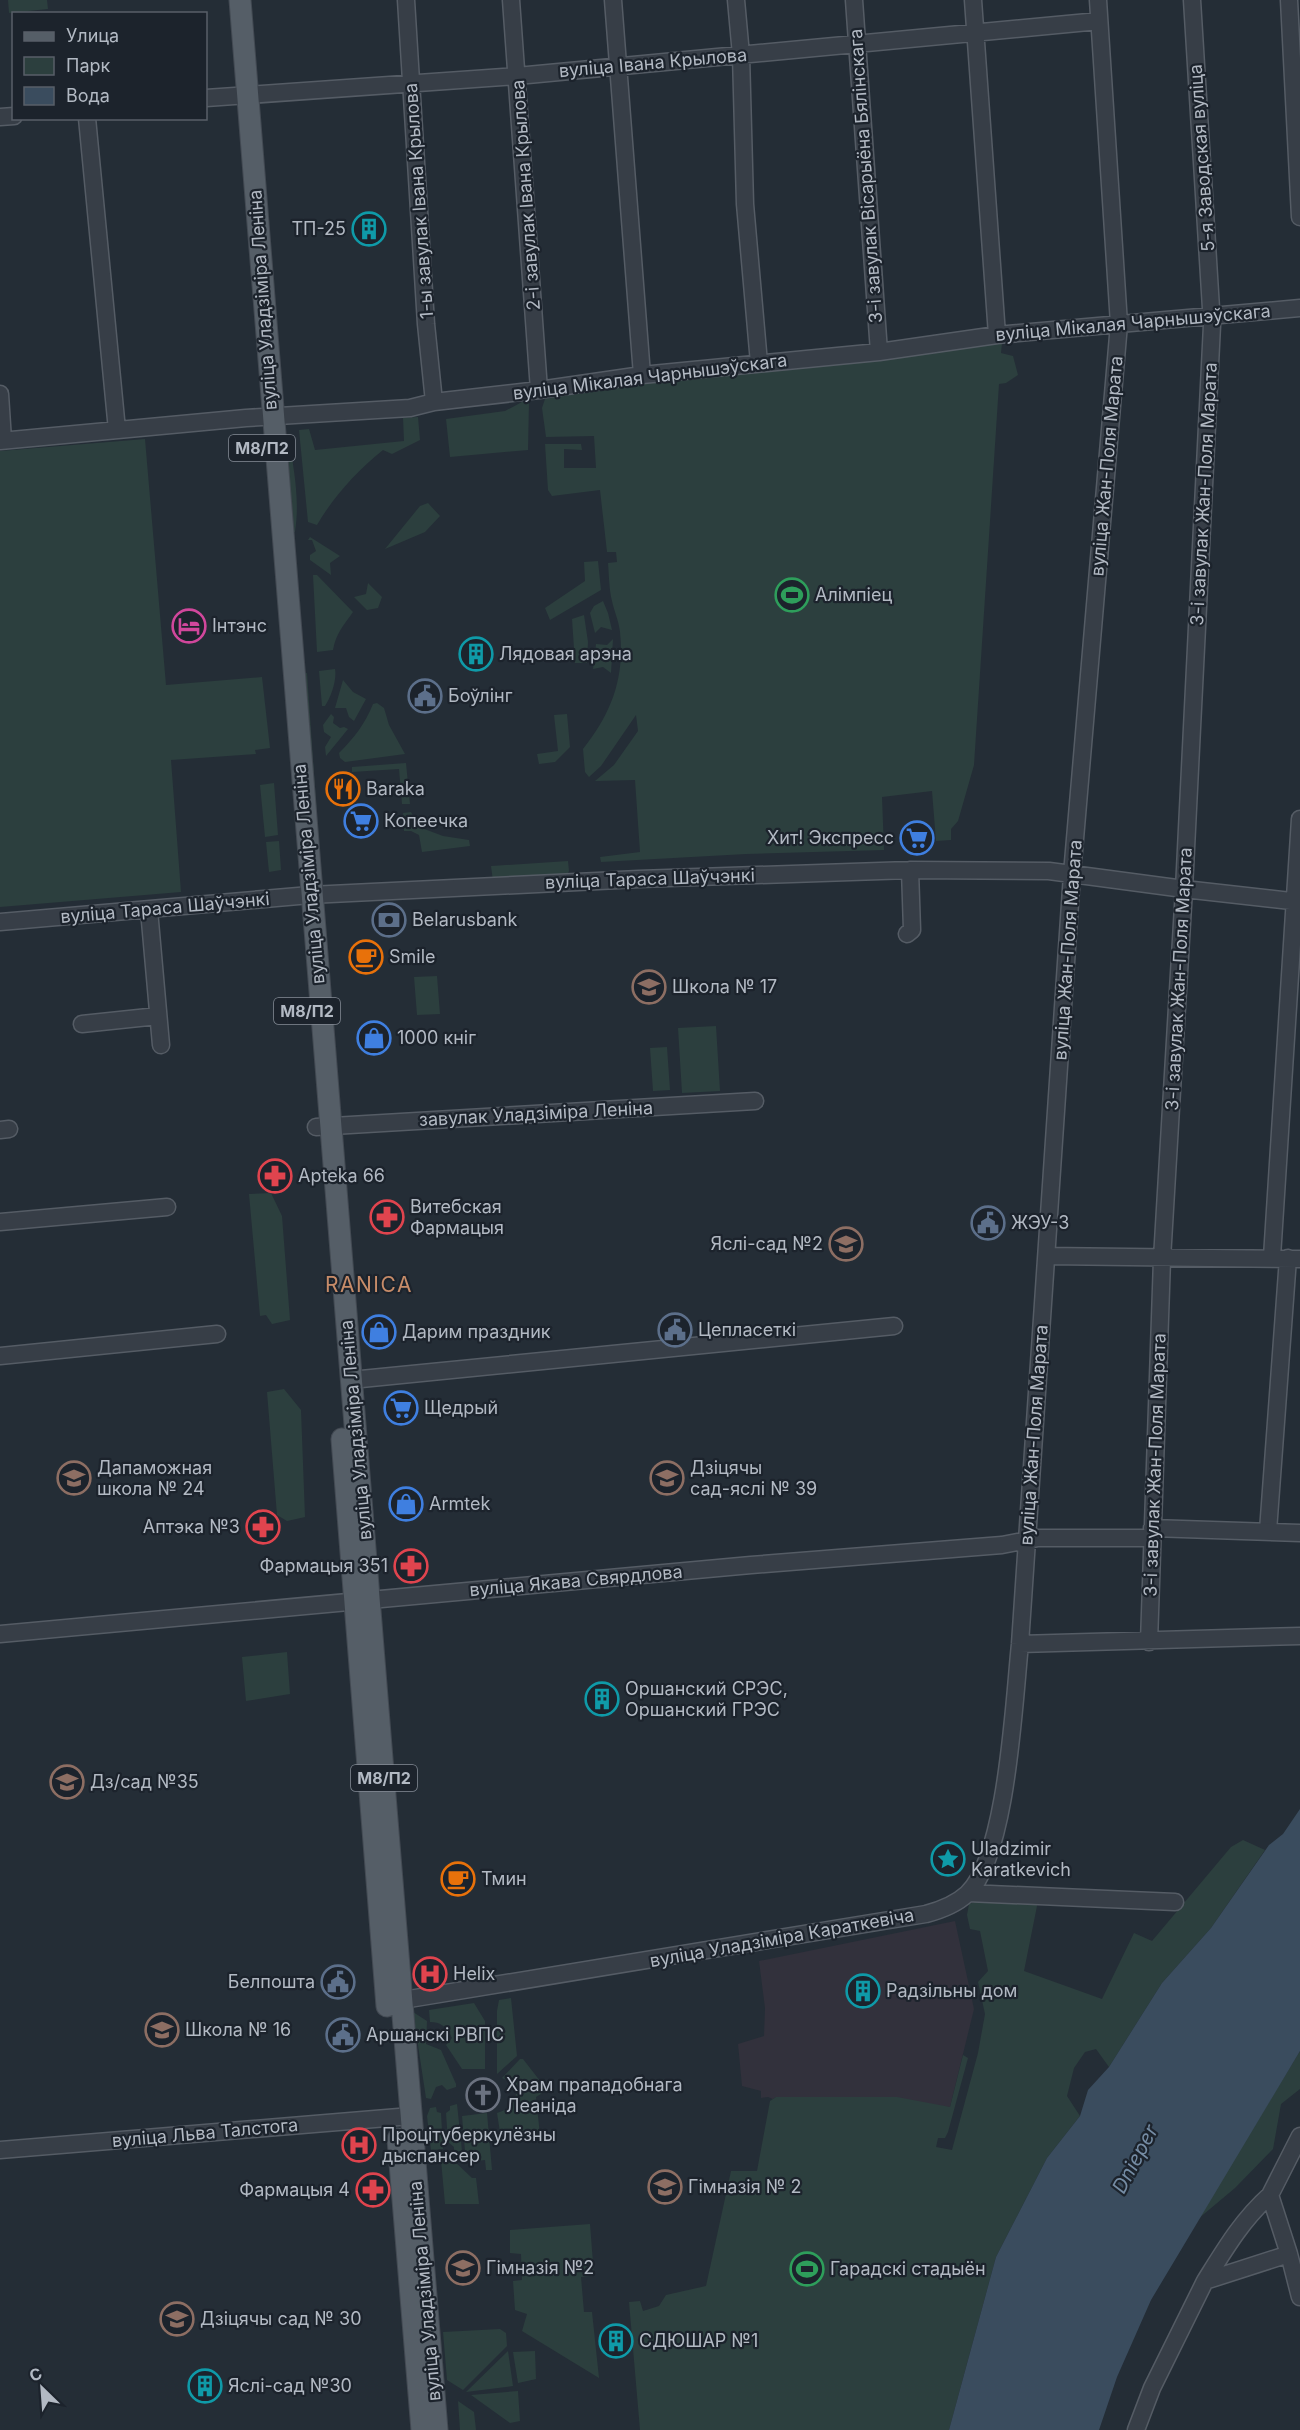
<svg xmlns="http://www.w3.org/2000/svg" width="1300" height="2430" viewBox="0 0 1300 2430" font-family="Inter,sans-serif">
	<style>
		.medical { fill: #32313c }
		.green { fill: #2c3f3e }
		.water { fill: #3a4c5e }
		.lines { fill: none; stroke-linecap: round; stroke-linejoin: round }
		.minor-casing { stroke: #555c65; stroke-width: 19 }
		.major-casing { stroke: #434a53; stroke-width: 23 }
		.minor { stroke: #373e47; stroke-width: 16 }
		.major { stroke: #555e67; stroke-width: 21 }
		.labels { text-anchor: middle; stroke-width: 4.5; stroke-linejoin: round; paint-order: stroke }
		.shield { fill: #1c232c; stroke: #858c96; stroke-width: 1.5 }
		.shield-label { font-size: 16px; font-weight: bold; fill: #b2b9c3 }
		.street-label { font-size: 18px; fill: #b2b9c3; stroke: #1c232c }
		.poi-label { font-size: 18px; fill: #b2b9c3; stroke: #1c232c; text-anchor: start }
		.water-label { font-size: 20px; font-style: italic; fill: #758ca4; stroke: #1c232c }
		.quarter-label { font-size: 21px; letter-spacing: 1.5px; fill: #c78c69; stroke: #1c232c }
	</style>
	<rect width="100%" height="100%" fill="#242d36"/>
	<path class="medical" d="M955,1921L974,2009L950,2107L776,2097L773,2099L768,2097L761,2098V2091L742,2086L738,2044L764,2036L765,2008L759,1961Z"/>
	<path class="green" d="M8,0H47L48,9L9,13Z
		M1002,343L1001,353L1013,356L1018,375L1006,383L999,384L974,765L958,821L951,829V840L936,841L932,791L882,797L884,850L746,854L601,862L600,857L640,852L635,780L595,781L614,765L638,731L636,715L601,766L589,777L585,772L583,749C611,714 625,678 620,632C619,621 614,611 612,601C609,589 609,575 608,563L617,562L616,552H607L600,490L552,496L548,490L545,444H581L582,450L564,449V468H596L594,436L546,437L542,408L545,399L592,389L602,390V386Z
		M522,402H529L528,450L450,457L446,419L505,411Z
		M418,417L420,440L392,454L383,450C356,472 334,496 317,525L308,522L299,430L309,429L315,450L404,441L403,418Z
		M288,436C294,468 300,500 295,532H288L281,437Z
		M145,439L166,685L262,677L270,748L255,750L256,754L171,760L181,892L0,907V451Z
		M428,503L440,516L425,532L385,549L420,506Z
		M310,537L340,556L330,563L331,575L310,560V555L316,551L312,540H308Z
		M598,561L601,590L550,620L545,608L585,581L584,562Z
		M313,575H317L353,612C344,625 336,633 333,650L317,652Z
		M368,583L382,597L378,608L367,610L354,597L366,594Z
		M603,601L608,613L612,630L601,627L595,633L590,613L594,606Z
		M584,615L588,642L587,663H575L572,619Z
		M613,639L611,673L603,667L593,669L596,644L607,645Z
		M335,669C337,680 331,697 325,706H322L319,671Z
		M307,673L321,873H314L299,674Z
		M343,680L353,692L366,699L354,721L349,717L346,708H335Z
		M377,703L384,708L389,725L405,754L345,762L340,758L339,753C354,738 365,724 373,704Z
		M331,714L334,717L333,723L340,728L344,727L348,729L326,756L325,747L331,737L324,732L323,725Z
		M567,714L570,747L555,762L539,764L537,754L558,751L554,715Z
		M406,763L410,804H402L399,769L352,772V767Z
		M274,783L278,835L265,837L260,785Z
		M411,812L419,827L443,836L469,840L470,846L422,852L419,835L411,831H404L403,813Z
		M279,841L281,870L269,872L266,842Z
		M568,861L569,871L566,877L493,881L491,866Z
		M437,976L440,1014L417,1015L414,977Z
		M716,1026L720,1091L682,1093L678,1028Z
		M667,1047L670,1090L653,1091L650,1048Z
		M271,1193L282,1216L290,1320L272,1324L266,1315L260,1316L249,1194Z
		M284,1389L301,1410L305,1517L287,1521L277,1515L267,1392Z
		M287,1652L290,1694L246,1701L242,1657Z
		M1243,1840L1265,1850L1211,1928L1162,1983L1109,2067L1096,2049L1085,2052L1074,2068L1067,2096L1080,2116L1047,2158L996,2257L949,2430H640L629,2302L640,2301L643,2311L659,2306L666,2295L706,2286L731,2171H757L770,2101L776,2097H897L950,2107L963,2055L968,2058L948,2132L945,2138H938L936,2147L952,2150L978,2053L985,2014L978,1982L988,1971L980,1931L970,1929L967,1915L969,1904L981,1900L1036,1901L1037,1906L1024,1971L1102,1999L1134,1933L1152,1941L1231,1847Z
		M511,1998L517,2056L497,2074V2011L499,2000Z
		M474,2003L485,2021V2069H462L446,2045L452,2038C447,2028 442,2022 430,2022L429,2010Z
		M413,2012L427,2021L426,2044L441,2050L456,2084V2087L447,2090L442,2085L436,2087L431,2099L426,2098Z
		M1300,2051V2089L1281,2104L1273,2149L1235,2188L1198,2219Z
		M520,2059H523L544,2086L515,2088L513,2083L502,2078Z
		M543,2089L544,2092L536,2097L540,2135L501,2139L497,2113C508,2110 513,2104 516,2094Z
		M457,2104L462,2151L454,2152V2147L448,2142L446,2113L450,2110V2106Z
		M436,2107L437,2112L441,2113L443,2149L431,2150L427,2116L430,2108Z
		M487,2113L492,2170H486L485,2160L477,2161L476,2156H470L469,2151H465L462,2116Z
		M452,2159L472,2178H476L479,2204H445L441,2160Z
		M590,2224L594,2276L581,2277L584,2312H592L599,2378L522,2331L527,2314L515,2310L513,2281L522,2280L521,2254L510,2253V2230Z
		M500,2329L506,2333L507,2346L463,2390L447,2380L443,2332Z
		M508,2351L513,2386L466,2392Z
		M535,2351L536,2379L518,2383L513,2352Z
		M518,2391L520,2421L510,2423L471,2395Z
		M458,2401L474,2412L476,2430H460Z"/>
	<path class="water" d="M1300,1809V2051L1151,2300L1117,2377L1099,2430H949L996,2257L1047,2158L1080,2116L1088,2090L1109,2067L1162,1983L1211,1928L1269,1845L1283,1834Z"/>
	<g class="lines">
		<g class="minor-casing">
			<path id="minor" d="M406,0L426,324L434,402
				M511,0L539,390
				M613,0L642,375
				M736,0L741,55L745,204L759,363
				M854,0L879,352
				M973,0L997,335
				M1289,0L1300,217
				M206,98L517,76L1099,21
				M0,117L14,116
				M87,118L117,430
				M0,394L3,440
				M0,441L246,418L410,408L434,402L539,390L642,375L879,352L997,335L1300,308
				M149,910L161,1045
				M0,922L310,895L639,879L910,870L1049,871L1184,889L1300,902
				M907,934L912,930L910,870
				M82,1024L158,1016
				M316,1127L755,1101
				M0,1130L9,1129
				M0,1222L167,1207
				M1047,1256L1300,1259
				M1272,1257L1300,819
				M0,1356L217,1334
				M351,1380L894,1326
				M1152,1528L1300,1533
				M1268,1531L1288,1258
				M0,1634L751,1565L1002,1545L1038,1538H1152
				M1149,1642L1162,1259L1184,889L1212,325L1192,0
				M1020,1644L1300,1636
				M968,1893L1175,1902
				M391,2002L926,1914C941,1910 955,1905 967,1894C1007,1857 1014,1701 1020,1644L1072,874L1119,324L1098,0
				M1300,2136L1270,2195L1289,2254L1300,2297
				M0,2150L411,2116
				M1205,2281C1225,2249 1242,2220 1270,2195
				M1136,2430L1152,2388L1205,2281L1289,2254"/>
		</g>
		<g class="major-casing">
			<path id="major" d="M240,0C303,810 371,1620 437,2430
				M342,1439L387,2006
				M398,2139L422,2430"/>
		</g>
		<use href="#minor" class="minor"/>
		<use href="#major" class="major"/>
	</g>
	<defs>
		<g id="building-ring" transform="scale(1.725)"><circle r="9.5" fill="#1c232c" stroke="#0f9aa8" stroke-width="1.5"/><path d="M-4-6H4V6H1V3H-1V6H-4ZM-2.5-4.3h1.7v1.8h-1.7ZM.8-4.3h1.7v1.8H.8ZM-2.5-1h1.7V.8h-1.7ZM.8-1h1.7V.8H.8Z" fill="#0f9aa8"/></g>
		<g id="stadium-ring" transform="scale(1.725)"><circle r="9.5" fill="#1c232c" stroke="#2e9e5b" stroke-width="1.5"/><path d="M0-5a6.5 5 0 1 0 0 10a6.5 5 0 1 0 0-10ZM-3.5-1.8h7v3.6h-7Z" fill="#2e9e5b"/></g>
		<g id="hotel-ring" transform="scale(1.725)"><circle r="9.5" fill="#1c232c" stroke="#d1479c" stroke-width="1.5"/><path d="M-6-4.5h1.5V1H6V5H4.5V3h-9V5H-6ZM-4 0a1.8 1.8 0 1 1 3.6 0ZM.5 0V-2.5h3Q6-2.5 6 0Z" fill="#d1479c"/></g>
		<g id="civic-ring" transform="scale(1.725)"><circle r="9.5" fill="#1c232c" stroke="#5c6f8a" stroke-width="1.5"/><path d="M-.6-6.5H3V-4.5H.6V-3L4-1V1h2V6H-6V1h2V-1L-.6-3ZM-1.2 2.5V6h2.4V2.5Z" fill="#5c6f8a"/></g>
		<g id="restaurant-ring" transform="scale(1.725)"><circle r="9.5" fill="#1c232c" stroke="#e8710a" stroke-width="1.5"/><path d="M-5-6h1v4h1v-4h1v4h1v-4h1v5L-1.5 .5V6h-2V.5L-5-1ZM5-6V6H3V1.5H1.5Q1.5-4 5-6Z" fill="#e8710a"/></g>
		<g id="supermarket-ring" transform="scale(1.725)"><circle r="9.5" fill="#1c232c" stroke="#3f7fe0" stroke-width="1.5"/><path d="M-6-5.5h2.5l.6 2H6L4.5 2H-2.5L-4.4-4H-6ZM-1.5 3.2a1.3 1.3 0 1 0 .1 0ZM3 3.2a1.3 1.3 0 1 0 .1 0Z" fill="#3f7fe0"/></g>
		<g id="bank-ring" transform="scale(1.725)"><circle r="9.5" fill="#1c232c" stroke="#5c6f8a" stroke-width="1.5"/><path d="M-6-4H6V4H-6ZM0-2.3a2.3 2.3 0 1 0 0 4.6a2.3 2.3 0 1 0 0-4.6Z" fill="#5c6f8a"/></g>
		<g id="cafe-ring" transform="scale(1.725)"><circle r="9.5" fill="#1c232c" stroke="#e8710a" stroke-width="1.5"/><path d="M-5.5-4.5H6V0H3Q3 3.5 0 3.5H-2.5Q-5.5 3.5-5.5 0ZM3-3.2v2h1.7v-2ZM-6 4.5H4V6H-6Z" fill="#e8710a"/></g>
		<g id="school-ring" transform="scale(1.725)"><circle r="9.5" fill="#1c232c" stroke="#8d6e63" stroke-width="1.5"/><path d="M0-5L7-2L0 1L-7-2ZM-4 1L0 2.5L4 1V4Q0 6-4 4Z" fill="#8d6e63"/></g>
		<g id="shop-ring" transform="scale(1.725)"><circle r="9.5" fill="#1c232c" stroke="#3f7fe0" stroke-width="1.5"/><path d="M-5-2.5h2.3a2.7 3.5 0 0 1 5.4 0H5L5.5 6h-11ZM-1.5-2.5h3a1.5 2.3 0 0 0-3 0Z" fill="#3f7fe0"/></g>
		<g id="pharmacy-ring" transform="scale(1.725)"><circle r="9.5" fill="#1c232c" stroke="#e0444e" stroke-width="1.5"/><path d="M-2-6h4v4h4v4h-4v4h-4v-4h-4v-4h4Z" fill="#e0444e"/></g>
		<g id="sight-ring" transform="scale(1.725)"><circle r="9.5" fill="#1c232c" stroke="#0f9aa8" stroke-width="1.5"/><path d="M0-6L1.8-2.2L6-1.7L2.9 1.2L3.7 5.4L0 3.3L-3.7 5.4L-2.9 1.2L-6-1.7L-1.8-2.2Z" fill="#0f9aa8"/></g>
		<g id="hospital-ring" transform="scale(1.725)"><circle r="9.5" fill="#1c232c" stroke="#e0444e" stroke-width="1.5"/><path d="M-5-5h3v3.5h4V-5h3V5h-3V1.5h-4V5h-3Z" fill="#e0444e"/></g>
		<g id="church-ring" transform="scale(1.725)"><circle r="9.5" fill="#1c232c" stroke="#6b7280" stroke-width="1.5"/><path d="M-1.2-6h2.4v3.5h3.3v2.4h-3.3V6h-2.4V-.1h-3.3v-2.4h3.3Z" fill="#6b7280"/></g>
	</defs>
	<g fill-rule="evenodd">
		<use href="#building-ring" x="369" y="229"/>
		<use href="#stadium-ring" x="792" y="595"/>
		<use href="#hotel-ring" x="189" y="626"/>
		<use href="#building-ring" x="476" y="654"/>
		<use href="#civic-ring" x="425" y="696"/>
		<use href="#restaurant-ring" x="343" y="789"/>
		<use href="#supermarket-ring" x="361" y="821"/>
		<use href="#supermarket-ring" x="917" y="838"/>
		<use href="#bank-ring" x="389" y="920"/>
		<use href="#cafe-ring" x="366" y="957"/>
		<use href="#school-ring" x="649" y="987"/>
		<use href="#shop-ring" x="374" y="1038"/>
		<use href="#pharmacy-ring" x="275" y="1176"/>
		<use href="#pharmacy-ring" x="387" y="1217"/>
		<use href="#civic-ring" x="988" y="1223"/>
		<use href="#school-ring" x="846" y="1244"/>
		<use href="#civic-ring" x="675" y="1330"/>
		<use href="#shop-ring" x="379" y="1332"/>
		<use href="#supermarket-ring" x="401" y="1408"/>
		<use href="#school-ring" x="74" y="1478"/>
		<use href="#school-ring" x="667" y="1478"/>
		<use href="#shop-ring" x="406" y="1504"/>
		<use href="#pharmacy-ring" x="263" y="1527"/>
		<use href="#pharmacy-ring" x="411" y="1566"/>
		<use href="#building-ring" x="602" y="1699"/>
		<use href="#school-ring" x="67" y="1782"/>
		<use href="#sight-ring" x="948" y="1859"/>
		<use href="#cafe-ring" x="458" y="1879"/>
		<use href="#hospital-ring" x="430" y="1974"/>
		<use href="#civic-ring" x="338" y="1982"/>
		<use href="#building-ring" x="863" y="1991"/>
		<use href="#school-ring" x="162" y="2030"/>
		<use href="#civic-ring" x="343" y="2035"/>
		<use href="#church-ring" x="483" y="2095"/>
		<use href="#hospital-ring" x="359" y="2145"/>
		<use href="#school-ring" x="665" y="2187"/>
		<use href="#pharmacy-ring" x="373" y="2190"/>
		<use href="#school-ring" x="463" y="2268"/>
		<use href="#stadium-ring" x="807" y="2269"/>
		<use href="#school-ring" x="177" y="2319"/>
		<use href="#building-ring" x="616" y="2341"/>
		<use href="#building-ring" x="205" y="2386"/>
	</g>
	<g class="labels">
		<g class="shield">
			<rect x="229" y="435" width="66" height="26" rx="4.5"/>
			<rect x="274" y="998" width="66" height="26" rx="4.5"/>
			<rect x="351" y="1765" width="66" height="26" rx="4.5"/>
		</g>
		<g class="shield-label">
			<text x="262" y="454">М8/П2</text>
			<text x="307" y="1017">М8/П2</text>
			<text x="384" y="1784">М8/П2</text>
		</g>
		<g class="street-label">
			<text transform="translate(653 63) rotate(-5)" y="6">вуліца Івана Крылова</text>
			<text transform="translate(1202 158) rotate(-94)" y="6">5-я Заводская вуліца</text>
			<text transform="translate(866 176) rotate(-94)" y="6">3-і завулак Вісарыёна Бялінскага</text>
			<text transform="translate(526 195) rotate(-94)" y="6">2-і завулак Івана Крылова</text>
			<text transform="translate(419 201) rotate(-94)" y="6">1-ы завулак Івана Крылова</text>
			<text transform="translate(263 300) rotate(-94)" y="6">вуліца Уладзіміра Леніна</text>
			<text transform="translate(1133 323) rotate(-5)" y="6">вуліца Мікалая Чарнышэўскага</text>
			<text transform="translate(650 377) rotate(-7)" y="6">вуліца Мікалая Чарнышэўскага</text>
			<text transform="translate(1107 466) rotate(-85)" y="6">вуліца Жан-Поля Марата</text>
			<text transform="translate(1204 494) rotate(-87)" y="6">3-і завулак Жан-Поля Марата</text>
			<text transform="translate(309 874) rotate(-95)" y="6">вуліца Уладзіміра Леніна</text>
			<text transform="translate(650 879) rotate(-2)" y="6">вуліца Тараса Шаўчэнкі</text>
			<text transform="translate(165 908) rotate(-5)" y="6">вуліца Тараса Шаўчэнкі</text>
			<text transform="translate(1068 950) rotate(-86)" y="6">вуліца Жан-Поля Марата</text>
			<text transform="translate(1179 979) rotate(-87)" y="6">3-і завулак Жан-Поля Марата</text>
			<text transform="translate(536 1114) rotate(-3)" y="6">завулак Уладзіміра Леніна</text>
			<text transform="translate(356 1430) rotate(-95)" y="6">вуліца Уладзіміра Леніна</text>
			<text transform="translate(1034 1435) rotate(-86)" y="6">вуліца Жан-Поля Марата</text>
			<text transform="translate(1155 1465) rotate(-88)" y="6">3-і завулак Жан-Поля Марата</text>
			<text transform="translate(576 1581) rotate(-5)" y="6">вуліца Якава Свярдлова</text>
			<text transform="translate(782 1938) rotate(-10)" y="6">вуліца Уладзіміра Караткевіча</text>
			<text transform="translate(205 2133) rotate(-5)" y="6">вуліца Льва Талстога</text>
			<text transform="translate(425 2291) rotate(-95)" y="6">вуліца Уладзіміра Леніна</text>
		</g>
		<g class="poi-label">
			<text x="346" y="235" text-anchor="end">ТП-25</text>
			<text x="815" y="601">Алімпіец</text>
			<text x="212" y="632">Інтэнс</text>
			<text x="499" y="660">Лядовая арэна</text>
			<text x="448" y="702">Боўлінг</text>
			<text x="366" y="795">Baraka</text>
			<text x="384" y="827">Копеечка</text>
			<text x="894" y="844" text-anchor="end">Хит! Экспресс</text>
			<text x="412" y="926">Belarusbank</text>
			<text x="389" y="963">Smile</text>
			<text x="672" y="993">Школа № 17</text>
			<text x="397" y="1044">1000 кніг</text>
			<text x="298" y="1182">Apteka 66</text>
			<text x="410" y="1213">Витебская<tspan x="410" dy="21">Фармацыя</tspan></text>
			<text x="1011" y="1229">ЖЭУ-3</text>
			<text x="823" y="1250" text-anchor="end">Яслі-сад №2</text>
			<text x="698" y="1336">Цепласеткі</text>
			<text x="402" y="1338">Дарим праздник</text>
			<text x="424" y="1414">Щедрый</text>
			<text x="97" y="1474">Дапаможная<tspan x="97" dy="21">школа № 24</tspan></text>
			<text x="690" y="1474">Дзіцячы<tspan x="690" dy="21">сад-яслі № 39</tspan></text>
			<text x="429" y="1510">Armtek</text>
			<text x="240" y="1533" text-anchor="end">Аптэка №3</text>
			<text x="388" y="1572" text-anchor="end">Фармацыя 351</text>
			<text x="625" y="1695">Оршанский СРЭС,<tspan x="625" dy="21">Оршанский ГРЭС</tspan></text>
			<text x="90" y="1788">Дз/сад №35</text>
			<text x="971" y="1855">Uladzimir<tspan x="971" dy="21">Karatkevich</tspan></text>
			<text x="481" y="1885">Тмин</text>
			<text x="453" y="1980">Helix</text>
			<text x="315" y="1988" text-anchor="end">Белпошта</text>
			<text x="886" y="1997">Радзільны дом</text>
			<text x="185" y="2036">Школа № 16</text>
			<text x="366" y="2041">Аршанскі РВПС</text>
			<text x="506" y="2091">Храм прападобнага<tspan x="506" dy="21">Леаніда</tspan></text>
			<text x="382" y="2141">Процітуберкулёзны<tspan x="382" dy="21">дыспансер</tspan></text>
			<text x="688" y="2193">Гімназія № 2</text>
			<text x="350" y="2196" text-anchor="end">Фармацыя 4</text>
			<text x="486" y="2274">Гімназія №2</text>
			<text x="830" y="2275">Гарадскі стадыён</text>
			<text x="200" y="2325">Дзіцячы сад № 30</text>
			<text x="639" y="2347">СДЮШАР №1</text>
			<text x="228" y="2392">Яслі-сад №30</text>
		</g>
		<g class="water-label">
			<text transform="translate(1135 2159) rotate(-62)" y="7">Dnieper</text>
		</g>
		<g class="quarter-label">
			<text x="369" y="1292">RANICA</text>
		</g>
	</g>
	<rect x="12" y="12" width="195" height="108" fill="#1c232c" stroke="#585f68" stroke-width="1.5"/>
	<rect x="24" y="32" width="30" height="9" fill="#555e67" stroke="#585f68" stroke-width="1.5"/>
	<text x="66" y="42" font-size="18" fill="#b2b9c3">Улица</text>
	<rect x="24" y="57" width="30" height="18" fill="#2c3f3e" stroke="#585f68" stroke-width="1.5"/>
	<text x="66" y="72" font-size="18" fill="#b2b9c3">Парк</text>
	<rect x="24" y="87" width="30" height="18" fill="#3a4c5e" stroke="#585f68" stroke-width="1.5"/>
	<text x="66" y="102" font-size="18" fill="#b2b9c3">Вода</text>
	<g transform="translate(42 2388) rotate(335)" stroke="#1c232c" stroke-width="4.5" paint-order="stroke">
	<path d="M0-4.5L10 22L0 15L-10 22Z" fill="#b2b9c3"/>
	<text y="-9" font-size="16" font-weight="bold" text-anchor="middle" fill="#b2b9c3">С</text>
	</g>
</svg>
